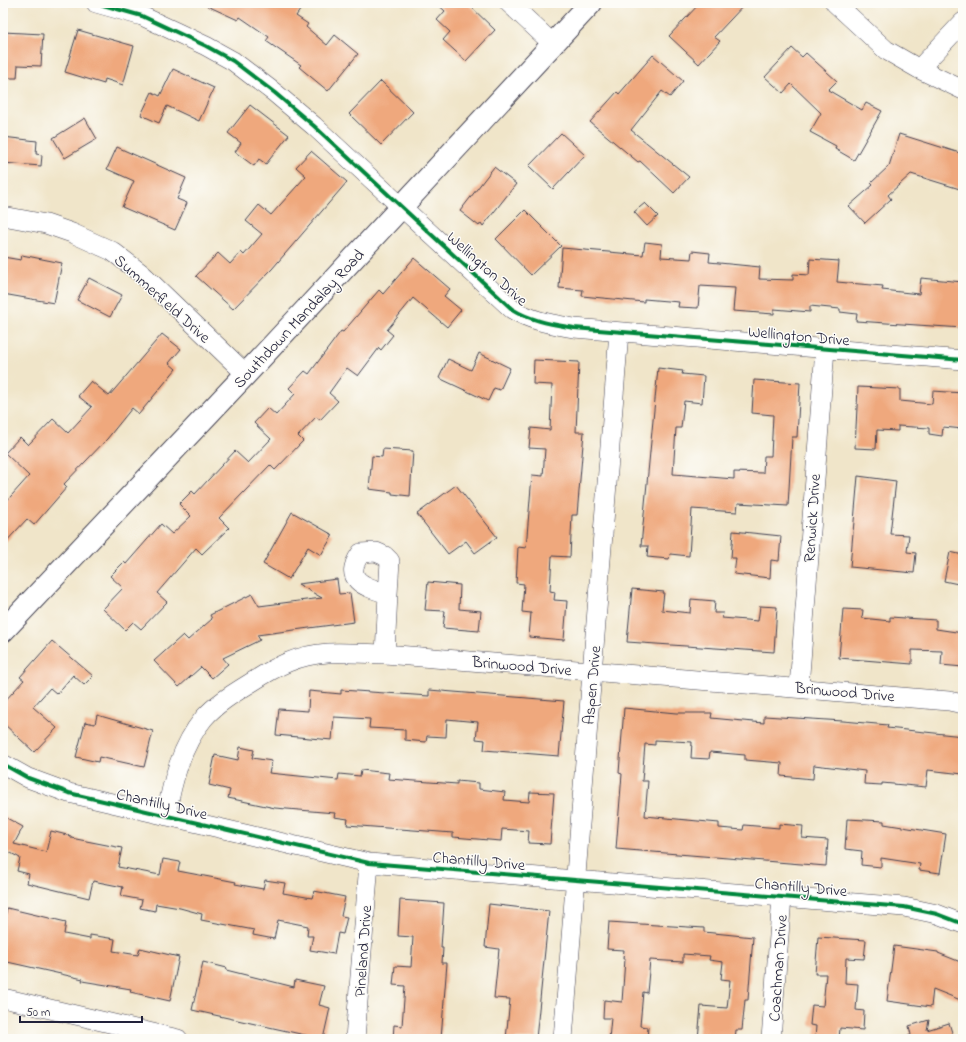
<svg xmlns="http://www.w3.org/2000/svg" width="966" height="1042" viewBox="0 0 966 1042" font-family="'Indie Flower',sans-serif">
	<style>
		.building { fill: #efa87d }
		.lines { fill: none; stroke-linecap: round; stroke-linejoin: round }
		.minor-casing { stroke: #413f50; stroke-width: 20 }
		.tertiary-casing { stroke: #413f50; stroke-width: 24 }
		.minor { stroke: #fff; stroke-width: 19 }
		.tertiary { stroke: #fff; stroke-width: 22 }
		.cycleway-casing { stroke: #fdfcf7; stroke-width: 6 }
		.cycleway { stroke: #00873e; stroke-width: 4 }
		.labels { text-anchor: middle; stroke-width: 3; stroke-linejoin: round; paint-order: stroke }
		.street-label { font-size: 16px; fill: #22223b; stroke: #fdfcf7 }
	</style>
	<rect width="100%" height="100%" fill="#fdfcf7"/>
	<filter id="ink" filterUnits="userSpaceOnUse"><feTurbulence type="fractalNoise" baseFrequency=".025" numOctaves="2"/><feDisplacementMap in="SourceGraphic" scale="8" xChannelSelector="R" yChannelSelector="G"/><feConvolveMatrix kernelMatrix="1 2 1 2 8 2 1 2 1" color-interpolation-filters="sRGB"/></filter>
	<filter id="wash" filterUnits="userSpaceOnUse"><feTurbulence type="fractalNoise" baseFrequency=".012" numOctaves="4" result="noise"/><feDisplacementMap in="SourceGraphic" scale="16" xChannelSelector="R" yChannelSelector="G"/><feGaussianBlur stdDeviation="0.9" result="paint"/><feColorMatrix in="noise" values="0 0 0 0 0 0 0 0 0 0 0 0 0 0 0 0 0 1.4 0 .05"/><feComposite in="paint" operator="in"/></filter>
	<g filter="url(#wash)">
		<rect width="100%" height="100%" fill="#f0e5c9"/>
		<g id="blocks">
			<path class="building" d="M201,3H305L296,16L308,24L306,27L327,45L335,35L358,54L328,91L299,67L301,65L266,41L269,37L240,17L238,20Z
				M436,3H467L495,30L466,61L443,40L450,32L437,20L445,11Z
				M700,3H746L714,37L720,41L699,64L669,36Z
				M78,30L134,46L123,85L105,79L104,84L65,72Z
				M3,32L43,34L41,66L18,65L17,78H3Z
				M792,48L802,57L806,53L837,81L828,90L862,110L866,103L882,111L854,160L835,149L836,146L810,132L821,113L791,84L783,93L765,77Z
				M653,55L683,81L670,97L662,91L631,130L689,177L674,193L640,161L638,162L590,122L617,92L619,94Z
				M173,69L214,88L199,121L167,106L159,123L141,115L152,92L160,96Z
				M381,81L413,112L381,145L349,114Z
				M250,105L289,135L266,164L259,159L254,166L235,152L241,143L228,133Z
				M85,118L97,139L65,158L53,138Z
				M561,133L585,155L553,189L529,166Z
				M899,134L963,154V190L911,174L888,195L891,199L865,223L849,206L873,185L871,183L889,166Z
				M3,137L37,141L36,154L42,155L41,166L3,163Z
				M117,147L186,178L177,199L187,203L175,230L122,207L134,181L107,169Z
				M311,151L347,182L272,269L233,309L196,276L218,253L230,264L241,252L244,255L262,234L246,221L259,205L271,215L306,176L296,167Z
				M494,167L516,184L483,226L481,223L479,226L460,211Z
				M645,203L658,216L647,226L634,212Z
				M525,210L561,246L531,275L496,239Z
				M645,242L662,244L661,257L691,259L692,251L710,253L709,262L760,267L759,279L793,280V274L809,275L810,259L839,261L837,282L883,286L882,290L919,294L921,278L963,282V328L856,321L857,314L840,312V309L810,306V312L774,309V314L733,311L735,288L700,286L698,308L678,307L679,302L644,299V302L582,296L583,290L559,288L562,248L643,255Z
				M22,255L62,263L54,303L3,294V257L21,260Z
				M414,258L450,289L444,296L461,310L447,327L413,298L387,330L393,335L381,350L379,348L358,376L347,368L329,393L338,401L320,420L316,417L298,436L303,441L275,470L270,465L219,518L229,528L202,554L196,548L157,593L167,602L141,629L133,622L125,630L103,609L123,588L110,576L124,562L126,564L161,524L172,534L191,516L179,504L192,491L195,494L235,451L248,463L271,439L254,423L268,408L276,415L295,394L289,388L305,371L309,374L341,331L343,332L379,290L383,294Z
				M89,278L122,295L110,317L77,300Z
				M162,334L181,349L169,363L176,369L139,414L132,408L107,439L64,484L67,487L34,525L27,519L3,545V505L29,476L5,453L20,437L28,445L53,419L68,433L92,407L78,396L91,381L109,396Z
				M479,353L510,368L500,390L494,388L488,401L439,378L448,359L471,370Z
				M534,360L579,362L576,432H584L577,515H572L570,557L552,556L550,591L555,592L554,600L567,601L564,640L529,637L531,613L522,612L524,584L516,583L518,547L526,548L532,475L543,476L545,449L529,448L531,428L550,430L552,385L533,384Z
				M658,368L683,371L682,374L704,376L702,403L684,401L681,428H676L673,474L734,479V472L763,473L764,456H771L773,415L752,413L754,380L800,383L797,437H792L788,506L738,503L737,512L692,509L689,556L670,554L669,559L647,557L648,546H641Z
				M858,387L900,389V401L932,404L933,391L963,393V429L943,427L942,436L929,434V428L898,426V431L877,430L876,449L855,448Z
				M383,449L413,451L410,496L392,494V492L369,489L372,456L382,457Z
				M858,476L896,481L890,534L909,535L907,552L916,553L914,573L850,567Z
				M456,485L497,537L475,553L466,541L448,554L417,514Z
				M292,512L333,535L321,555L308,547L289,579L263,564Z
				M733,531L781,536L779,561L771,560L770,578L734,574L736,558H731Z
				M950,552L963,555V585L944,581Z
				M337,579L339,594L350,593L354,622L257,635L260,640L223,658L228,664L212,678L201,667L179,687L154,661L183,635L188,640L212,619L210,615L252,594L259,606L322,598L298,584Z
				M428,582L460,585L459,609L481,611L479,631L443,628L445,611L425,610Z
				M632,589L664,592L662,610L690,613L691,599L715,601L714,613H723L722,618L758,621L760,606L777,607L774,652L627,642Z
				M843,609L863,610L862,618L890,621V617L936,620V629L963,633V667L941,665L942,651L912,650V664L839,658Z
				M52,641L93,676L84,685L73,675L57,694L50,688L33,707L57,728L34,752L3,723V703L24,680L20,677Z
				M341,690L429,696V690L564,701L559,756L484,750L485,740L476,739L478,722L447,719L446,737L427,736L426,742L405,740V730L369,728L370,719L334,717L332,740L276,735L279,709L308,711L309,691L341,694Z
				M624,708L676,713H712L711,718L764,723V716L843,721L888,725L887,728L963,736V774L928,770L926,787L882,783V785L864,784L865,771L814,765L813,779L781,776L782,763L745,760V755L710,752L709,759L691,758L692,742L655,740V745L645,744L642,781H648L645,816L719,823V828L743,830L744,825L779,828V824L803,826L802,838L828,840L826,866L616,849L622,774L619,773Z
				M97,715L153,731L144,767L99,757L98,762L76,757L85,722L95,724Z
				M240,747L254,750L252,758L272,761L269,773L338,780L339,774L360,776L361,770L389,773L388,779L457,784V781L479,783V789L505,792L504,800L529,802L530,792L554,793L550,844L528,843L529,831L502,829L501,841L453,837V833L347,825L348,819L334,817L335,813L275,808L228,798L230,790L209,785L215,755L238,760Z
				M3,816L23,827L14,844L46,852L51,831L71,836V838L122,848L118,867L160,875L163,859L180,862L178,871L236,882L235,884L263,889L265,880L285,883L283,893L312,898L314,891L345,897L341,916L347,917L343,934L338,933L334,954L310,950L313,936H307L308,926L278,920L274,939L253,935L254,930L201,920L202,914L180,908L156,904L155,911L140,908L142,900L121,896L123,887L93,881L89,898L27,883L29,874L17,871L20,858L9,852L3,863Z
				M847,819L884,821V824L946,834L940,873L919,870L920,864L881,858V867L861,865L862,851L845,849Z
				M400,900L444,903L441,948H443L442,963H447L441,1039H393L394,1025L402,1026L405,986L393,985L395,966L411,967L413,937L398,936Z
				M489,904L549,911L536,1039H506L510,999L494,998L499,949L485,947Z
				M7,908L66,922L64,934L90,939V935L115,939L113,951L138,955L140,948L179,957L170,1001L130,992L131,989L82,981L83,979L3,961V917H5Z
				M609,922L704,928V932L753,937L748,1000H745L742,1030H736L735,1039H698L701,1006L727,1008L730,980L721,979L723,962L709,960L710,956L683,954V962L650,960L647,993L643,992L640,1026L648,1027L647,1039H609L611,1018H603L604,1000L622,1002L625,959H623L624,950L607,949Z
				M818,937L866,940L864,959L846,958L845,983L858,984L856,1010L864,1011L863,1030L840,1028L839,1039H815L816,1026L810,1025L812,1005L823,1006L826,974H815Z
				M894,946L938,952V953L963,963V1001L933,989L931,1007L887,1001Z
				M203,962L227,968L226,970L294,987L295,980L324,986L319,1005L330,1008L323,1039L192,1010Z
				M929,1020L927,1030L949,1023L954,1039H908V1036L911,1035L909,1026Z"/>
		</g>
	</g>
	<g filter="url(#ink)">
		<use href="#blocks" fill-opacity="0" stroke="#413f50" stroke-width="1"/>
		<g class="lines">
			<g class="minor-casing">
				<path id="minor" d="M96,3L142,16L206,46L233,61L275,93L314,126L512,309C531,321 552,324 574,328L963,360
					M509,3L553,44
					M835,3L886,50L919,69L963,90
					M919,69L963,22
					M3,216L46,224L72,233L112,251L142,274L246,374
					M376,552L385,556L390,561L388,594C366,587 341,581 361,553Z
					M385,654L388,594
					M799,687L825,349
					M3,764L28,778L69,793L369,863L904,907L937,914L963,924
					M166,816C172,782 181,746 204,718C217,703 236,692 252,682C277,666 297,655 328,653C347,652 366,654 385,654L949,701L963,704
					M3,998L178,1039
					M355,1039L369,863
					M563,1039L619,332
					M771,1039L782,897"/>
			</g>
			<g class="tertiary-casing">
				<path id="tertiary" d="M3,631L246,374L591,3"/>
			</g>
			<use href="#minor" class="minor"/>
			<use href="#tertiary" class="tertiary"/>
			<g class="cycleway-casing">
				<path id="cycleway" d="M96,3L142,16L206,46L233,61L275,93L314,126L512,309C531,321 552,324 574,328L963,360
					M3,764L28,778L69,793L369,863L904,907L937,914L963,924"/>
			</g>
			<use href="#cycleway" class="cycleway"/>
		</g>
	</g>
	<g class="labels">
		<g class="street-label">
			<text transform="translate(488 268) rotate(42)" y="6">Wellington Drive</text>
			<text transform="translate(163 298) rotate(42)" y="6">Summerfield Drive</text>
			<text transform="translate(298 318) rotate(-47)" y="6">Southdown Mandalay Road</text>
			<text transform="translate(799 335) rotate(5)" y="6">Wellington Drive</text>
			<text transform="translate(811 518) rotate(-86)" y="6">Renwick Drive</text>
			<text transform="translate(522 665) rotate(5)" y="6">Brinwood Drive</text>
			<text transform="translate(591 685) rotate(-85)" y="6">Aspen Drive</text>
			<text transform="translate(845 691) rotate(5)" y="6">Brinwood Drive</text>
			<text transform="translate(162 803) rotate(13)" y="6">Chantilly Drive</text>
			<text transform="translate(479 860) rotate(5)" y="6">Chantilly Drive</text>
			<text transform="translate(801 886) rotate(5)" y="6">Chantilly Drive</text>
			<text transform="translate(362 951) rotate(-86)" y="6">Pineland Drive</text>
			<text transform="translate(777 968) rotate(-86)" y="6">Coachman Drive</text>
		</g>
	</g>
	<rect width="966" height="1042" fill="none" stroke="#fdfcf7" stroke-width="16"/>
	<path d="M20 1016v6h122v-6" fill="none" stroke="#22223b" stroke-width="2"/>
	<text x="26" y="1016" font-size="12" fill="#22223b" stroke="#fdfcf7" stroke-width="3" paint-order="stroke">50 m</text>
</svg>
